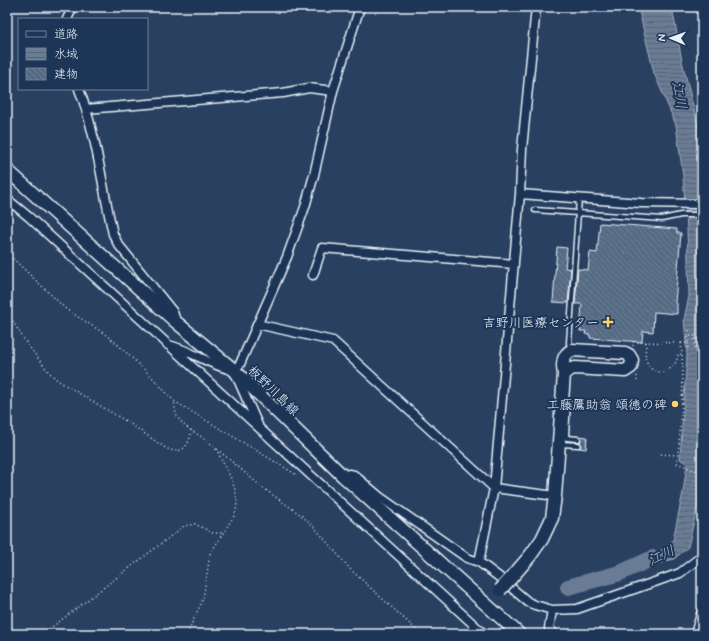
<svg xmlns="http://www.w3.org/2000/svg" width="709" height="641" viewBox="0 0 709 641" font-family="Mynerve,'Klee One',sans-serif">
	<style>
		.water { fill: url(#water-rules); stroke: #9dabbd }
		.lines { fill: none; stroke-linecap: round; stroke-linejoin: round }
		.river { stroke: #6b7c95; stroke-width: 16 }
		.building { fill: url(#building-back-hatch); stroke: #e8f1f8 }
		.lane-casing { stroke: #e8f1f8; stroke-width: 7 }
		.street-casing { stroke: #e8f1f8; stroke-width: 11 }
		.secondary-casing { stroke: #e8f1f8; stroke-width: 15 }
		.path { stroke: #e8f1f8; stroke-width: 1.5; stroke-dasharray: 1 3; stroke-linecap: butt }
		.lane { stroke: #1d3557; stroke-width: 4 }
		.street { stroke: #1d3557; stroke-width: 8 }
		.secondary { stroke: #1d3557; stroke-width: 12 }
		.secondary-bridge-casing { stroke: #e8f1f8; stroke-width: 15; stroke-linecap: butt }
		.secondary-bridge { stroke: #1d3557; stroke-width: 12 }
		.poi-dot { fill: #ffd166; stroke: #1d3557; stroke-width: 1.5 }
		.labels { text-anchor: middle; stroke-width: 4; stroke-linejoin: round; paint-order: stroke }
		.poi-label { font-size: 13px; fill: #e8f1f8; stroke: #1d3557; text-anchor: end }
		.street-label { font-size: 13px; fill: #e8f1f8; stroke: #1d3557 }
		.water-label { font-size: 14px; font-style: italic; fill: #b6c2d0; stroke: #1d3557 }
	</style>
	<defs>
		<pattern id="water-rules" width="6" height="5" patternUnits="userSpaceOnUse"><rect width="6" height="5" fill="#6b7c95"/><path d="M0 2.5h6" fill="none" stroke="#5a6573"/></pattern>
		<pattern id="building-back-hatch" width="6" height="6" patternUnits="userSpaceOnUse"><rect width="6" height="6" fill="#556a83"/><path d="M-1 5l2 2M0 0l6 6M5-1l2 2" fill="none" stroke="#6d8095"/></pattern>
	</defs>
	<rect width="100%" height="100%" fill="#294061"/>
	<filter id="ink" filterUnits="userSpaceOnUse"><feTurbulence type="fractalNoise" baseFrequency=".025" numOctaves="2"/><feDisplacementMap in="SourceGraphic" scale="8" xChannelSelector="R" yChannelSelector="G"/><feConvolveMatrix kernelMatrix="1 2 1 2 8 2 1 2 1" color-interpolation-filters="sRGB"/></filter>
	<g filter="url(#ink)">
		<path class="water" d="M638,7H672L682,61L702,142V469H700L699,474L702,476V486L688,547L674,559L634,570L632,564L660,551L673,540L683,492L687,464L680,459L687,355L684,319L689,296L687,229L683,176L676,125L654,73Z"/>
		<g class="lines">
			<path class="river" d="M568,587L620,573L653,558"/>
		</g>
		<path class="building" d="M600,223L677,229V233H681L675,303H677V314L654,312L653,332L643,331L642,342L590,338V335L585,334L586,331H580L582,304H575L578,269L588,270L590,252L597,253Z
			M557,247L567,248L565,268L571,269L568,303L553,302Z
			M580,436L587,437L586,449L579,448L581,446L580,442L581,439Z"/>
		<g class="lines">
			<g class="lane-casing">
				<path id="lane" d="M535,210L662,219L681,215H702
					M571,350L569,343L579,198
					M568,402L566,435L567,438L578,439
					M561,444L578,445"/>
			</g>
			<g class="street-casing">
				<path id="street" d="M67,19L73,7
					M79,89C97,136 102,186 113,234L118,244L173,312L176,321
					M86,109L283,93L309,88L333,91
					M520,194L641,203L702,204
					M7,199L29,217L484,634
					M313,275L322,248L514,264
					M257,324L333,341L494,488L555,496
					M168,345C191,350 209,365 232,370
					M234,370L240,364L287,257L305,207L314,175L333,91L360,7
					M236,375L258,425
					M343,476L349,474L354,475L380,497L467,558L479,562L499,577L528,602L535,605L552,610L577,609L666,578L680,573L702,556
					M479,562L494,488L520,194L522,149L536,7
					M552,610L549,628L554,634
					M695,634L702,611"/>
			</g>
			<g class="secondary-casing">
				<path id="secondary" d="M7,170L176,322L234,370L343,476L519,634
					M511,578L530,556L542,539L552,518L555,496L564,374C562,364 562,355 572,350L625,353L629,355L632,360L631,367L625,371L575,368L571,369L564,374"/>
			</g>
			<path class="path" d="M7,253L67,310L102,332L115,342L151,376L174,401
				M7,316L12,320L27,344L47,370L57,380L129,423L164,447C180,457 191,446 191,429
				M688,335L689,329
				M646,342C646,349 644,356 647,362C653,380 677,372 678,354H682
				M700,342V325
				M681,343C685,383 681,423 677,463L702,473
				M688,343V349
				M633,346V342L688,343V336H695V351
				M637,381V375
				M217,449L263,488L301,515L315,528L351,570L421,634
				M657,454L678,455
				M43,634L184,526L195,524L213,533H223
				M187,634L203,599L210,554L234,516C242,498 231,477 222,461C220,457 218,451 215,448C204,435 183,430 176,414C175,410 175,405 174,401L297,475"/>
			<use href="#lane" class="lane"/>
			<use href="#street" class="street"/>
			<use href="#secondary" class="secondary"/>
			<g class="secondary-bridge-casing">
				<path id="secondary-bridge" d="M500,590L511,578"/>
			</g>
			<use href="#secondary-bridge" class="secondary-bridge"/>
		</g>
	</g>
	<g class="poi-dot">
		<path d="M606 316h4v4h4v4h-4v4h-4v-4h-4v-4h4z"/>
		<circle cx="675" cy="404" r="4"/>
	</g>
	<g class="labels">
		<g class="poi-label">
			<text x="599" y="327">吉野川医療センター</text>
			<text x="667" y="409">工藤鷹助翁 頌徳の碑</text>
		</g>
		<g class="street-label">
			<text transform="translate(274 390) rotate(44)" y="5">板野川島線</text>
		</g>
		<g class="water-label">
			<text transform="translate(680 95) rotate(81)" y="5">江川</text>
			<text transform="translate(661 555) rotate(-25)" y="5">江川</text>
		</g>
	</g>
	<rect width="709" height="641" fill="none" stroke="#1d3557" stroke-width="24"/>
	<rect x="12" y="12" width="685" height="617" fill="none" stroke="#e8f1f8" stroke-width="1.5" filter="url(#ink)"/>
	<rect x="18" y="18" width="130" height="72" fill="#1d3557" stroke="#6e8097"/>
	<rect x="26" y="31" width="20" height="6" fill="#1d3557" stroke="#6e8097"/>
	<text x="54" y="38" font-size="12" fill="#e8f1f8">道路</text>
	<rect x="26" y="48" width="20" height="12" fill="url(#water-rules)" stroke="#6e8097"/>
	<text x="54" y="58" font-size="12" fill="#e8f1f8">水域</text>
	<rect x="26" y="68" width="20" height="12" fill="url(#building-back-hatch)" stroke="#6e8097"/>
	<text x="54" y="78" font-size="12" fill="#e8f1f8">建物</text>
	<g transform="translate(671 38) rotate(272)" stroke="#1d3557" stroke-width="3" paint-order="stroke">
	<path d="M0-3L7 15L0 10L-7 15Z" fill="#e8f1f8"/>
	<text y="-6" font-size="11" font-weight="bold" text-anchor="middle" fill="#e8f1f8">N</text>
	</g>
</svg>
